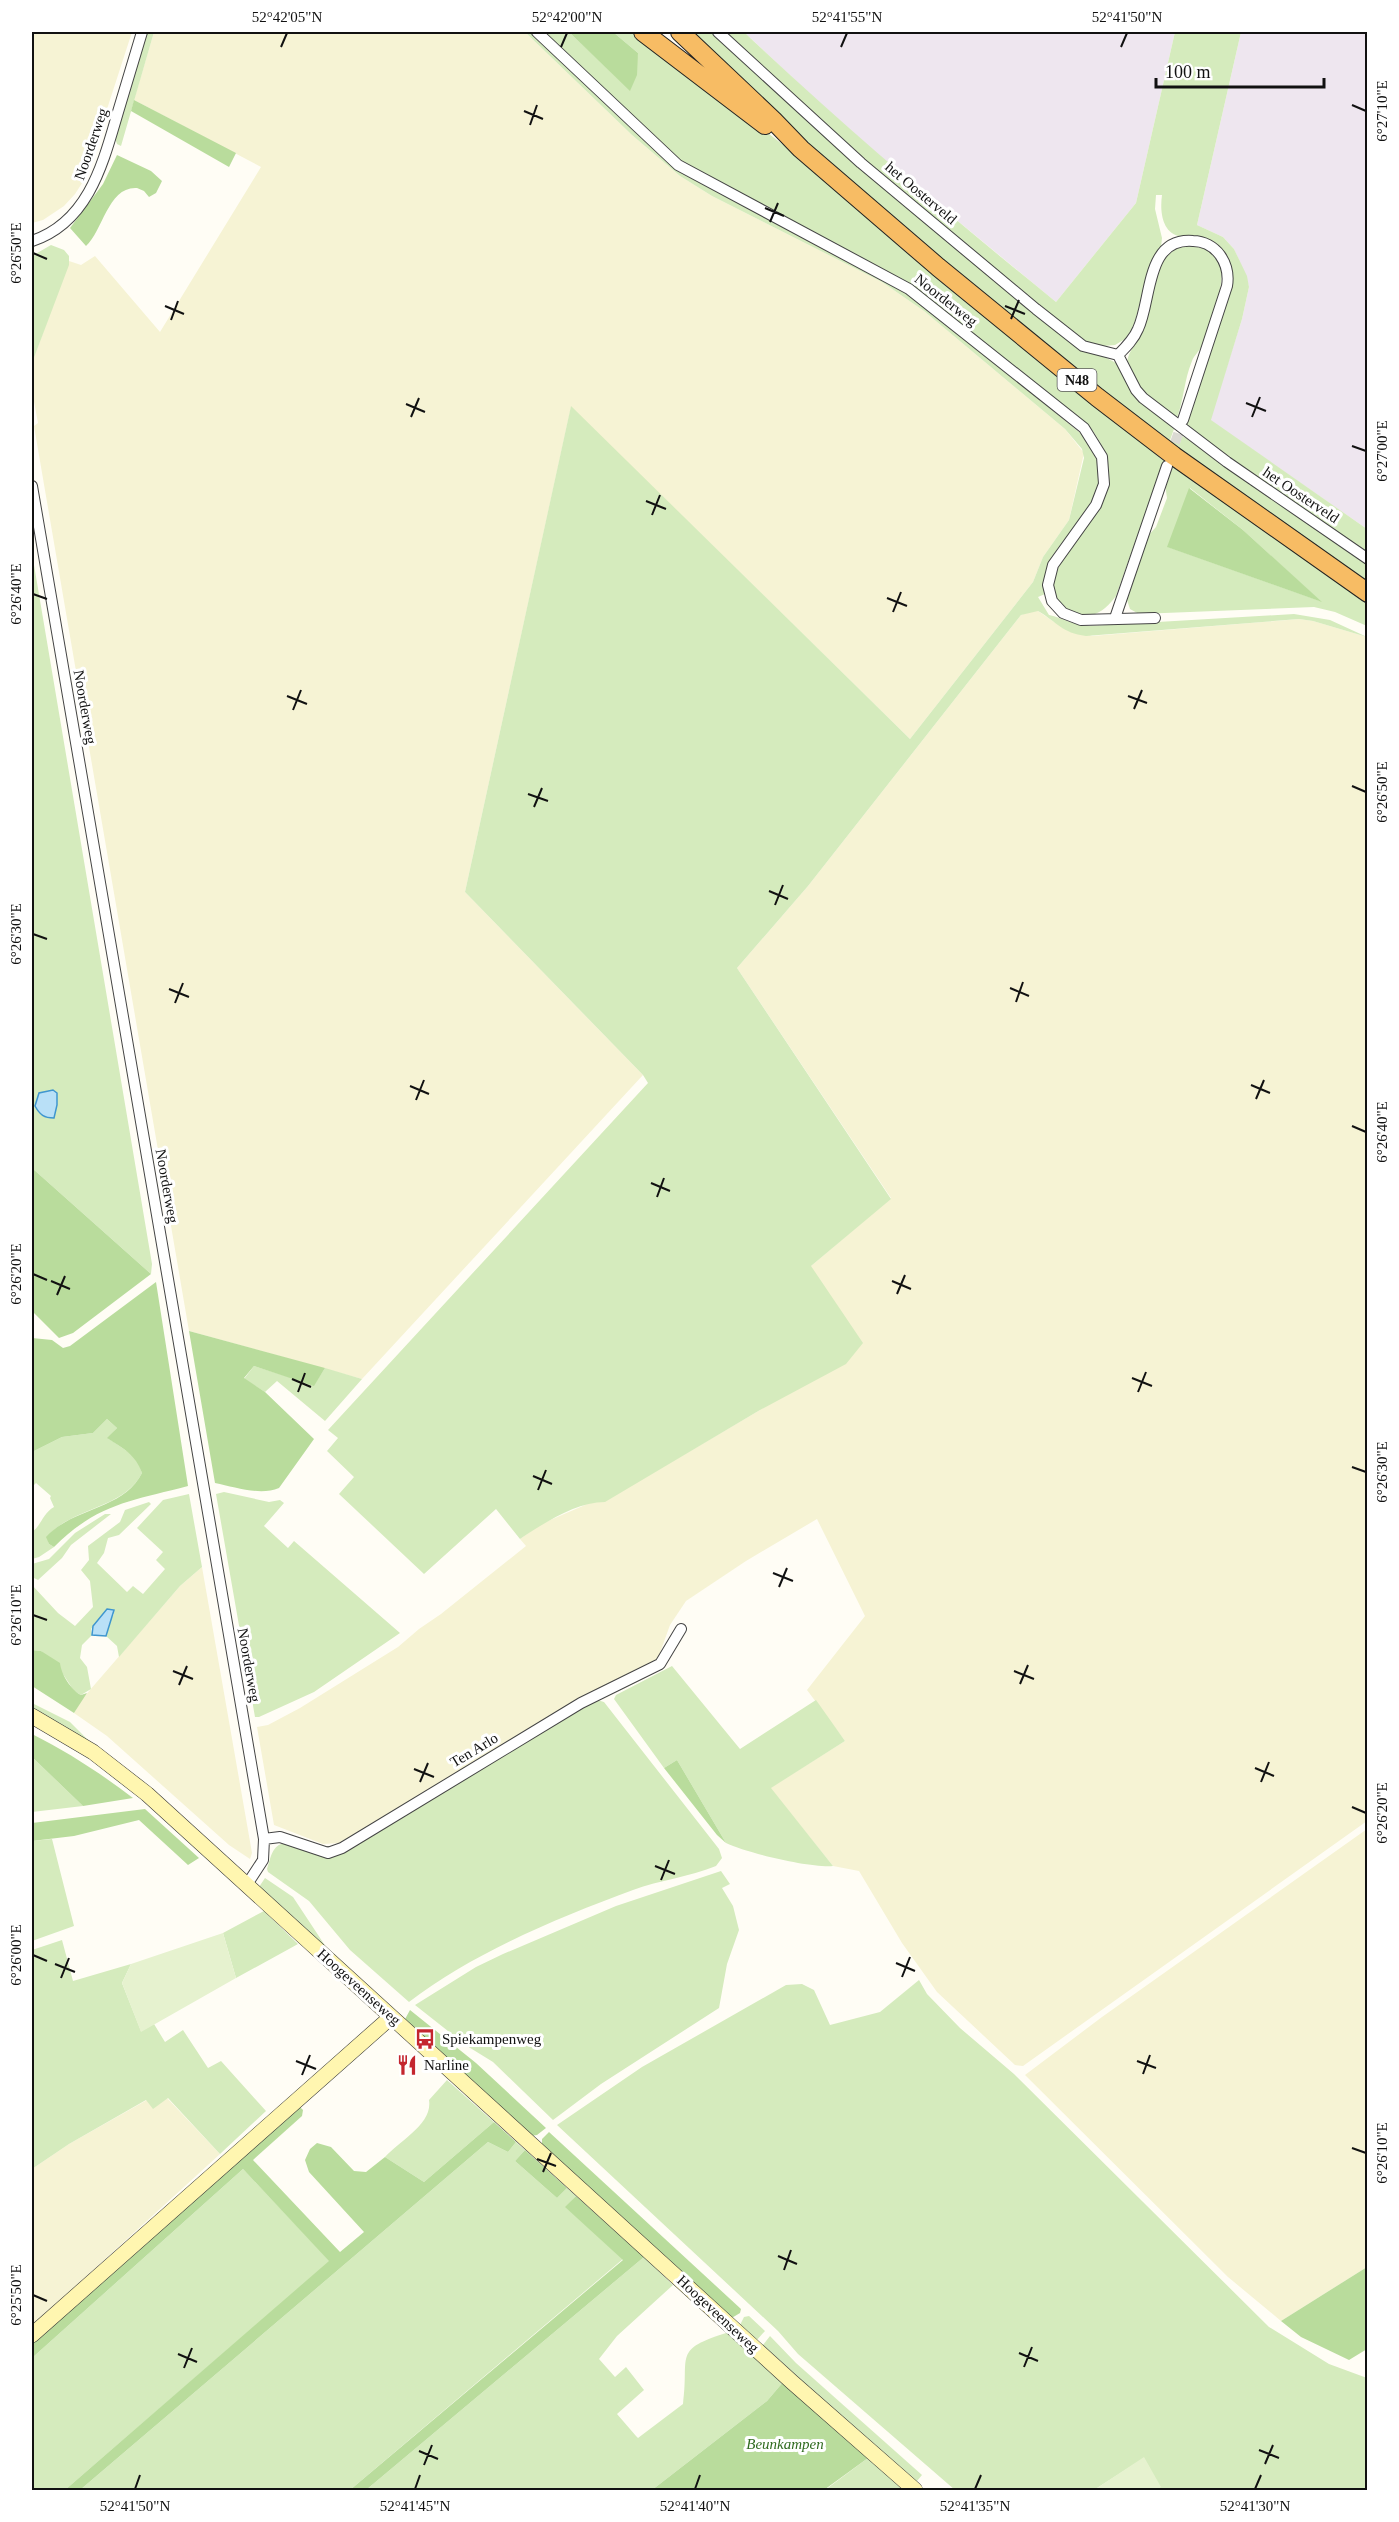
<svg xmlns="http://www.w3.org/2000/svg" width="1399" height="2522" viewBox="0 0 1399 2522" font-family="'Times New Roman',serif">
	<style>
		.industrial { fill: #eee6ef }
		.farmland { fill: #f6f3d4 }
		.green { fill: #d5ebbd; fill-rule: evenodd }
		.forest { fill: #b9dc9c }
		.pitch { fill: #e6f2cf }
		.water { fill: #b9e0f7; stroke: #3f96cf; stroke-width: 1.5 }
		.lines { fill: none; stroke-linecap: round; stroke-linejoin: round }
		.minor-tunnel { stroke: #dbdad3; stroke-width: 10; stroke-dasharray: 10 5; stroke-linecap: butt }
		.minor-casing { stroke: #444; stroke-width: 12 }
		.secondary-casing { stroke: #333; stroke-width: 16 }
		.trunk-casing { stroke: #222; stroke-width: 20 }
		.minor { stroke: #fff; stroke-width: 10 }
		.secondary { stroke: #fff6b0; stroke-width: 15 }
		.trunk { stroke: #f7bc64; stroke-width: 18 }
		.ticks { fill: none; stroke: #111; stroke-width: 2 }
		.labels { text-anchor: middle; stroke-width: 6; stroke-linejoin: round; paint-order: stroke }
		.shield { fill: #fff; stroke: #585858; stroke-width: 1.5 }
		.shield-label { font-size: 14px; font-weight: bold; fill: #111 }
		.street-label { font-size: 15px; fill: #111; stroke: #fff }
		.poi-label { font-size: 15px; fill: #111; stroke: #fff; text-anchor: start }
		.park-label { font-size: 15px; font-style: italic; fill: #2f6b1f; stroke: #fff }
		.neatline { fill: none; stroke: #111; stroke-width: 2 }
		.ticks-label { font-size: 15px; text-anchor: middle; fill: #111 }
	</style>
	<rect width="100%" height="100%" fill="#fffdf5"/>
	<path class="industrial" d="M744,32H1175L1136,203L1056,302L896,170L812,96Z
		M1241,32H1367V529L1210,420L1242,319L1249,287L1246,276L1234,249L1223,237L1197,225Z"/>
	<path class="farmland" d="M32,32H132L84,180L75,194L64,206L43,220L32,223Z
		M154,32H525L632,135L680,176L712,196L882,282L924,311L1065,429L1084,453L1069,520L1043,557L1033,582L910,739L571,407L465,892L643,1075L362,1379L189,1331L34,426L38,423L32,391V363L69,261L81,265L95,256L160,332L261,167L134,100Z
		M1031,611H1038L1054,622L1092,636L1299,619L1313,621L1367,637V1821L1023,2066L1015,2065L937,1992L902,1943L859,1871L833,1866L770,1788L845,1741L807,1690L865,1616L817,1519L746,1561L686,1601L670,1625L657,1661L585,1697L339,1843L323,1844L274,1825L257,1727L268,1725L300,1708L398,1647L419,1629L441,1614L526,1546L520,1539L541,1524L592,1502L605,1501L760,1410L811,1266L891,1198L737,968L808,886L1021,615Z
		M202,1567L252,1853L250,1859L229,1845L107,1736L74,1713L83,1698L180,1586Z
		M1367,1829V2267L1281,2321L1228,2277L1025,2075L1102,2017Z
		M167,2098L220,2154L32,2326V2169L69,2144L147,2100L153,2108Z"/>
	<path class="green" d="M146,32H154L121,146L117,144L115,138Z
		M525,32H533L664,157L900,286L1084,436C1088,442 1094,449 1097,456C1115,501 1062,531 1047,567C1044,576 1044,585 1045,594L1038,597L1049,615C1063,618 1075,626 1090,626L1294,614L1330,620L1367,637L1313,621L1299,619L1086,636C1062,633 1057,622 1038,611L1021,615L808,886L737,968L891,1199L811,1266L863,1343L846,1364L760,1410L605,1502C576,1502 544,1523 520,1539L496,1509L424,1574L339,1494L354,1477L327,1451L338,1438L328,1430L648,1083L643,1075L465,892L571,406L910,739L1033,582L1043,557L1069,520L1084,458L1082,449L1065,429L924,311L882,282L712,196L680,176L632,135Z
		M541,32H569L630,90L638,53L613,32H637L799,157L1160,458L1367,602V626L1335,612L1314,607L1139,614L1130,609L1126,597L1147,537L1156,527L1167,498L1165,484L1172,466L1163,463L1116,596C1110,604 1102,613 1091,615C1072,619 1050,601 1054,580C1056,568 1064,559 1071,549C1100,507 1127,480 1093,431L921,293L678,161ZM1190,488L1243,530L1320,601L1168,547Z
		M686,32H714L1083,351L1103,356L1116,363L1174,429L1170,440L1180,443L1182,436L1199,445L1367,563V584L1100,391L855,187Z
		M723,32H744C844,127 949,215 1056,302L1136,203L1175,32H1241L1197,225L1223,237L1234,249L1247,276L1249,287L1242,319L1211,420L1367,529V555L1265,485L1186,425L1232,283C1233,260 1221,239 1197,236C1191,235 1183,237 1178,236C1161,231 1160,209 1162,195H1156L1155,209L1162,238L1161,247L1150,267L1133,328L1125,339L1115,345L1103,346L1084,341L863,161Z
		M51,245L64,250L69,256V265L32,363V256Z
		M1182,246C1233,244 1224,281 1213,315C1209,325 1207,336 1202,345C1200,351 1194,355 1192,361C1184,380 1184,399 1177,418L1140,389L1127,362C1129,348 1140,341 1144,328C1153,301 1150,258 1182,246Z
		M32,553L152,1264L151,1274L32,1168Z
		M254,1366L314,1385L325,1368L362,1379L325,1421L277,1381L265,1392L244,1379Z
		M107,1419L117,1428L108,1438L131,1454L138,1461L142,1473C123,1510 73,1506 47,1537L49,1544L54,1547L39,1557L32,1559V1532C41,1526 43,1513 54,1507L50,1498L51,1496L36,1483L33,1486L32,1484V1452L62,1437L93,1433Z
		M224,1492L269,1502L280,1500L284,1503L264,1526L288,1548L294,1541L400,1633L314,1692L259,1717H255L216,1494Z
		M189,1494L202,1567L180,1586L119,1657L117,1646L106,1636L107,1627L114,1614L107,1609L91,1629L92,1635L82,1645L80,1658L87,1667L91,1689L81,1695L74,1691L61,1671L41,1651L32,1650V1585L58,1613L75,1626L93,1607L90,1581L81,1570L89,1560L88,1546L120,1522L125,1510L149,1502L151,1504L119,1535L108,1538L104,1553L97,1563L127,1592L133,1586L143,1594L165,1569L156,1560L163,1552L137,1528L163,1500Z
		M105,1514H111L71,1545L62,1558L38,1580L34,1578L32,1580V1564L49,1559L75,1533Z
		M672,1666L740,1749L816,1700L845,1741L771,1788L833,1866C810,1868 747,1853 726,1843L677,1760L664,1768L614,1699L616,1695Z
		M594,1699L604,1702L719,1849L722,1858L716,1866C689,1877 660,1880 633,1890C557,1918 473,1953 409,2002L350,1950L309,1901L268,1872L267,1869C271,1857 272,1845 285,1843L329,1857Z
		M32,1703L70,1722L90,1742L32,1713Z
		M32,1757L83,1806L32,1812Z
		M52,1839L74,1926L32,1941V1841Z
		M721,1871L730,1884L722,1888L733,1906L739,1930L727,1964L719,2008L601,2084L553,2120L493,2062L467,2046L415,2005L476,1967L503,1954L616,1906Z
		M265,1878L293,1897L328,1950L259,1887Z
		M264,1911L298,1944L236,1978L223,1933Z
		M62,1940L73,1981L131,1964L122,1983L141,2031L154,2024L165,2042L183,2030L208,2068L221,2061L266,2111L220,2154L168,2098L153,2109L146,2100L69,2144L32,2169V1950Z
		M919,1980L927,1994L960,2028L1014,2074L1269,2327L1329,2364L1367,2378V2490H1155L1160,2487L1144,2458L1094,2490H955L798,2354L778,2331L557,2125L642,2067L786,1985L802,1984L814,1990L830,2025L880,2012Z
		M447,2080L494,2122L424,2182L385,2157C399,2141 433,2124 429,2100Z
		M488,2142L508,2152L516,2142L525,2150L515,2161L557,2198L567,2188L576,2196L566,2207L623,2259L350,2490H80Z
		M243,2169L330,2261L65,2490H32V2358Z
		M644,2257L673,2285L617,2336L599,2359L615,2377L626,2367L644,2390L617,2414L636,2436L638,2438L683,2404C690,2355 671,2350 729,2332L784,2381L767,2401L652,2490H366Z
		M749,2316L765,2331L756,2341L739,2327L744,2317Z
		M770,2336L796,2363L922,2475L917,2481L913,2482L763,2345Z
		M868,2458L905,2490H825Z"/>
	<path class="forest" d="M569,32H613L638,53L637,75L630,91Z
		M134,100L236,153L229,167L131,111Z
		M117,155L151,171L162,181L156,193L149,197L144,191L137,188C108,186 103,231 86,246L70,228L103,184Z
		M1189,488L1243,530L1322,602L1167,547Z
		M32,1168L151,1274L73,1333L59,1338L32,1311Z
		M156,1282L188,1486C132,1501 98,1503 54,1547L49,1544L46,1537C73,1507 124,1510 142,1473C136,1455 123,1448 107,1438L117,1428L107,1419L93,1433L62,1437L32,1452V1338L52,1340L63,1348L70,1346Z
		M189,1331L325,1368L314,1386L254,1366L244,1378L265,1392L314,1439L279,1488C260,1496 235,1487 215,1483Z
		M32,1650L41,1651L60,1663C61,1674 71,1690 81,1695L87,1693L74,1713L32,1686Z
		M32,1734C68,1752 100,1773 133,1798L83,1806L32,1757Z
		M677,1760L726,1843L717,1835L664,1768Z
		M145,1809L199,1858L188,1865L139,1820L74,1836L32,1841V1823Z
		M410,2010L476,2063L546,2128L537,2135L531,2136L404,2021Z
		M297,2104L303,2110L302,2116L253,2160L340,2252L364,2232L309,2172L305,2160L310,2149L317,2143L331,2147L354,2171L366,2172L385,2157L424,2182L494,2122L516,2142L508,2152L488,2142L80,2490H65L329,2261L243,2169L32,2358V2343Z
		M549,2132L741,2309L740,2313L730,2319L542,2145V2139Z
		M525,2150L567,2188L557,2198L515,2161Z
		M576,2196L644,2257L366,2490H350L623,2260L565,2207Z
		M1367,2267V2349L1349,2360L1301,2337L1281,2321Z
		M784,2381L868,2458L824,2490H652L767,2401Z"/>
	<path class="pitch" d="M223,1933L236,1978L141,2032L122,1983L131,1964Z
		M1144,2457L1161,2487L1155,2490H1094Z"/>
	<path class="water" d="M53,1090L57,1093V1105L54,1118C44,1118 40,1115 35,1106L39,1093Z
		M107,1609L114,1610L106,1636L92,1635L93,1626Z"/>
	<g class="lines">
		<path class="minor-tunnel" d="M1170,457L1183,420"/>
		<g class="minor-casing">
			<path id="minor" d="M537,32L678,165L909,289L1084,428L1102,457L1104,484L1096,505L1053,565L1048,585L1052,601L1063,613L1081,620L1155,618
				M718,32L861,163L1036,309L1083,346L1118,355L1136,390L1143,398L1227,462L1368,559
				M32,241C89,222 103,163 118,112C126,85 134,58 142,32
				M1118,355C1126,347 1134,339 1138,329C1152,300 1145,237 1193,241C1204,241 1214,247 1220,255C1227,265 1229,274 1227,286L1183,420
				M32,486L264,1839L263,1860L246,1886
				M1115,618L1167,466
				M264,1839L280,1837L328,1853L342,1848L581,1703L660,1664L681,1629"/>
		</g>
		<g class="secondary-casing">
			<path id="secondary" d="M32,1716L93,1752L147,1794L792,2382L915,2490
				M32,2335L391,2017"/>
		</g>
		<g class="trunk-casing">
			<path id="trunk" d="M643,32L765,125
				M680,32L773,120L801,149L938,267L1097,397L1174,456L1368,593"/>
		</g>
		<use href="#minor" class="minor"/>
		<use href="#secondary" class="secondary"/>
		<use href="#trunk" class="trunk"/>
	</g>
	<path class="ticks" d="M281,47L287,33M561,47L567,33M841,47L847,33M1121,47L1127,33M1352,105L1366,111M524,111L543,119M530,125L537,105M765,208L784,216M770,222L778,203M33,253L47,259M165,306L184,314M1005,306L1025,314M1011,319L1019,300M171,320L178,301M1246,403L1266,411M406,404L425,412M411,417L419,398M1252,417L1260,397M1352,446L1366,451M646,501L666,509M652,515L660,495M33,594L47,599M887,598L907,606M893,612L901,592M287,696L307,704M1128,696L1147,703M1134,709L1142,690M293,710L301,690M1352,786L1366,792M528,794L548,801M534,807L542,788M769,891L788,899M775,905L783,885M33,934L47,939M1010,988L1029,996M169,989L189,997M1016,1002L1023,982M175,1003L183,983M1251,1085L1270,1093M410,1086L429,1094M1256,1099L1264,1080M416,1100L424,1080M1352,1126L1366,1132M651,1183L670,1191M657,1197L664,1178M33,1274L47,1280M51,1281L70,1289M892,1281L911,1289M897,1294L905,1275M57,1295L65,1276M1132,1378L1152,1386M292,1379L311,1387M298,1392L305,1373M1138,1392L1146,1372M1352,1467L1366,1472M533,1476L552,1484M538,1490L546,1470M773,1573L793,1581M779,1587L787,1568M33,1615L47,1620M173,1671L193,1679M1014,1671L1034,1679M1020,1684L1028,1665M179,1685L187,1666M1255,1768L1274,1776M414,1769L434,1777M420,1782L428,1763M1261,1782L1269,1762M1352,1807L1366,1813M655,1866L675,1874M661,1880L669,1860M33,1955L47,1961M896,1963L915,1971M55,1964L75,1972M902,1977L910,1957M61,1978L69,1958M296,2061L316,2069M1137,2061L1156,2068M1143,2074L1150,2055M302,2075L310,2055M1352,2148L1366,2153M537,2159L556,2166M543,2172L551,2153M778,2256L797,2264M784,2270L791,2250M33,2295L47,2301M1019,2353L1038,2361M178,2354L197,2362M1024,2367L1032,2347M184,2368L192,2348M1259,2450L1279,2458M419,2451L438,2459M1265,2464L1273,2445M424,2465L432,2445M135,2489L140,2475M415,2489L420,2475M695,2489L700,2475M975,2489L981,2475M1255,2489L1261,2475"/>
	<defs>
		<g id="bus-bare" transform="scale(1.62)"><path d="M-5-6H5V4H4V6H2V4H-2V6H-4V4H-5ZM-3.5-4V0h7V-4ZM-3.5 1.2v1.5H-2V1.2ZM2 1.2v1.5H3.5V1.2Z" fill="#c4262e" stroke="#fff" stroke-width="2.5" paint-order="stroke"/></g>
		<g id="restaurant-bare" transform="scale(1.62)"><path d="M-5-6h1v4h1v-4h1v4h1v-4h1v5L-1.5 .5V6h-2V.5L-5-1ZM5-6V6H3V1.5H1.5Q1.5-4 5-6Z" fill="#c4262e" stroke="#fff" stroke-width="2.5" paint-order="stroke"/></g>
	</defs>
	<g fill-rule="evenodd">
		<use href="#bus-bare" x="425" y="2039"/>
		<use href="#restaurant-bare" x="407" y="2065"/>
	</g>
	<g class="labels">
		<rect class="shield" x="1057.5" y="369" width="39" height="22" rx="4.5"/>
		<g class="shield-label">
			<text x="1077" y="385">N48</text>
		</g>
		<g class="street-label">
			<text transform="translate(91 144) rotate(-71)" y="5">Noorderweg</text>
			<text transform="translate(921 193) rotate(40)" y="5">het Oosterveld</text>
			<text transform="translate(946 300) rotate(38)" y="5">Noorderweg</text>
			<text transform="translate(1301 495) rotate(34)" y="5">het Oosterveld</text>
			<text transform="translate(85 707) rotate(80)" y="5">Noorderweg</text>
			<text transform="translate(167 1186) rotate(80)" y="5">Noorderweg</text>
			<text transform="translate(249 1665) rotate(80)" y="5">Noorderweg</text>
			<text transform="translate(474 1750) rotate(-31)" y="5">Ten Arlo</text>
			<text transform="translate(359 1987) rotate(42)" y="5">Hoogeveenseweg</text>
			<text transform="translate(718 2314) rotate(43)" y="5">Hoogeveenseweg</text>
		</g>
		<g class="poi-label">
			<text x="442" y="2044">Spiekampenweg</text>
			<text x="424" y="2070">Narline</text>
		</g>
		<g class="park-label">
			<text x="785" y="2449">Beunkampen</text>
		</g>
	</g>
	<rect width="1399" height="2522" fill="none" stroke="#ffffff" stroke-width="66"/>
	<path d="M1156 78v9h168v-9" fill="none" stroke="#111111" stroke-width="3"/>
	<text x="1165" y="78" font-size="18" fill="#111111" stroke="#ffffff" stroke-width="4.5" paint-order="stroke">100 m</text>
	<rect x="33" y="33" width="1333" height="2456" class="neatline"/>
	<g class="ticks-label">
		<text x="287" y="22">52°42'05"N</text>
		<text x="567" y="22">52°42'00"N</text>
		<text x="847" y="22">52°41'55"N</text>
		<text x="1127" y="22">52°41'50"N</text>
		<text transform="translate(1382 111) rotate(-90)" y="5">6°27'10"E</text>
		<text transform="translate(16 253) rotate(-90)" y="5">6°26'50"E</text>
		<text transform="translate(1382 451) rotate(-90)" y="5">6°27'00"E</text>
		<text transform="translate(16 594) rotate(-90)" y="5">6°26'40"E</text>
		<text transform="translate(1382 792) rotate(-90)" y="5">6°26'50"E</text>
		<text transform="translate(16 934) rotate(-90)" y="5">6°26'30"E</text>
		<text transform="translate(1382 1132) rotate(-90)" y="5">6°26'40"E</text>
		<text transform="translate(16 1274) rotate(-90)" y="5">6°26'20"E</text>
		<text transform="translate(1382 1472) rotate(-90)" y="5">6°26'30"E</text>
		<text transform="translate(16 1615) rotate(-90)" y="5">6°26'10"E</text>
		<text transform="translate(1382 1813) rotate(-90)" y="5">6°26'20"E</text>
		<text transform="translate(16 1955) rotate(-90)" y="5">6°26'00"E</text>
		<text transform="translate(1382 2153) rotate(-90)" y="5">6°26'10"E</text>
		<text transform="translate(16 2295) rotate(-90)" y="5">6°25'50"E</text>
		<text x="135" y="2511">52°41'50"N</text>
		<text x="415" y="2511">52°41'45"N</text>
		<text x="695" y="2511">52°41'40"N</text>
		<text x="975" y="2511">52°41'35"N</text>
		<text x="1255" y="2511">52°41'30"N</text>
	</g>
</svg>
